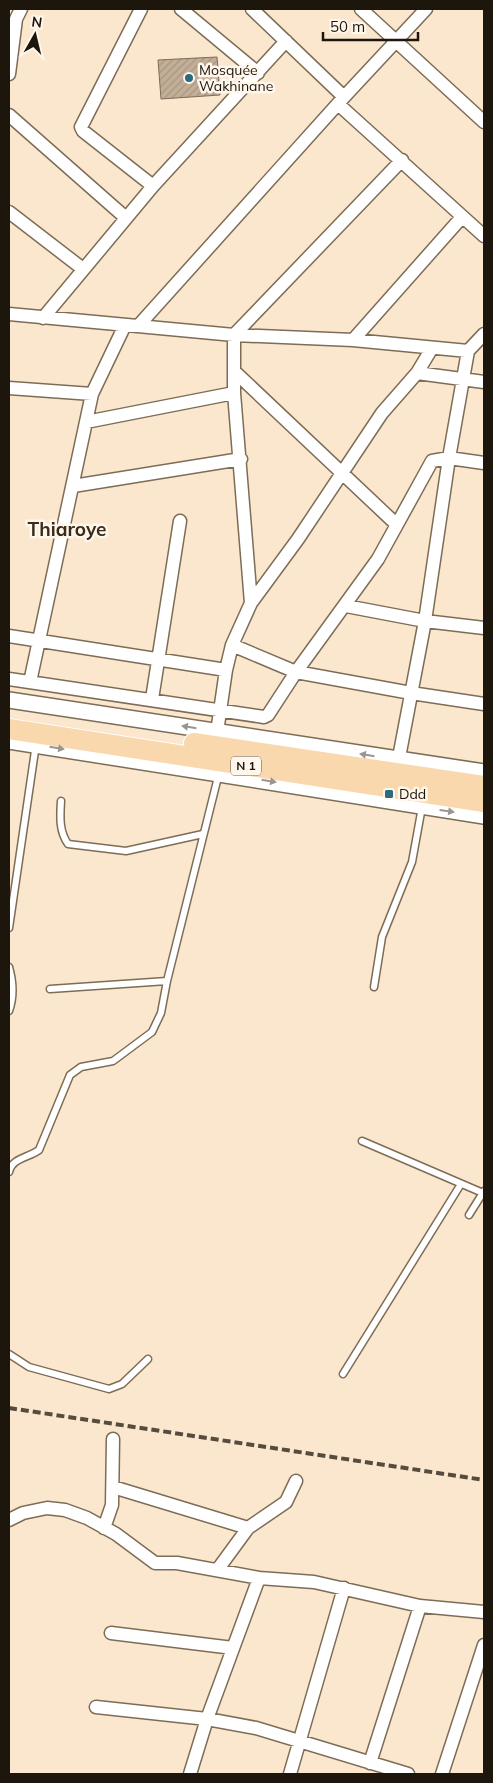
<svg xmlns="http://www.w3.org/2000/svg" width="493" height="1783" viewBox="0 0 493 1783" font-family="Mulish,sans-serif">
	<style>
		.building { fill: url(#building-hatch); stroke: #7e6c57 }
		.lines { fill: none; stroke-linecap: round; stroke-linejoin: round }
		.service-casing { stroke: #7d6c56; stroke-width: 9 }
		.minor-casing { stroke: #7d6c56; stroke-width: 15 }
		.tertiary-casing { stroke: #7d6c56; stroke-width: 18 }
		.trunk-casing { stroke: #fff; stroke-width: 22 }
		.service { stroke: #fff; stroke-width: 6 }
		.minor { stroke: #fff; stroke-width: 12 }
		.tertiary { stroke: #fff; stroke-width: 15 }
		.trunk { stroke: #fad8ae; stroke-width: 20 }
		.rail { stroke: #554b3e; stroke-width: 4; stroke-dasharray: 8 4; stroke-linecap: butt }
		.oneway { fill: #999692 }
		.poi-dot { fill: #2b6b7f; stroke: #fff6ec; stroke-width: 2 }
		.labels { text-anchor: middle; stroke-width: 5; stroke-linejoin: round; paint-order: stroke }
		.shield { fill: #fff6ec; stroke: #615950; stroke-width: 1 }
		.shield-label { font-size: 12px; font-weight: bold; fill: #1d160d }
		.poi-label { font-size: 14px; fill: #1d160d; stroke: #fff6ec; text-anchor: start }
		.district-label { font-size: 19px; font-weight: bold; fill: #3b2b18; stroke: #fff6ec }
	</style>
	<defs>
		<pattern id="building-hatch" width="6" height="6" patternUnits="userSpaceOnUse" patternTransform="scale(1.25)"><rect width="6" height="6" fill="#c3af98"/><path d="M-1 1l2-2M0 6l6-6M5 7l2-2" fill="none" stroke="#a79682"/></pattern>
	</defs>
	<rect width="100%" height="100%" fill="#fbe7ce"/>
	<path class="building" d="M217,57L220,95L161,99L158,60Z"/>
	<g class="lines">
		<g class="service-casing">
			<path id="service" d="M61,801C60,817 59,831 68,844L126,851L203,834
				M9,928L36,744
				M9,967C13,981 14,997 9,1011
				M374,987L382,937L412,862L422,807
				M50,989L167,981
				M362,1141L483,1193
				M9,1172C12,1158 28,1158 39,1150L70,1075L81,1067L113,1061L152,1032L161,1013L167,981L219,773
				M469,1215L484,1191
				M9,1354L29,1367L109,1389L122,1384L148,1359
				M343,1374L461,1184"/>
		</g>
		<g class="minor-casing">
			<path id="minor" d="M141,9L81,127L83,131L153,186
				M181,9L258,73
				M252,9L344,97
				M361,9L484,122
				M9,74L16,19L21,9
				M338,104L484,236
				M9,115L126,218
				M9,212L83,269
				M9,314L234,335L353,340L468,351
				M43,318L153,186L286,41
				M139,325L344,97L426,9
				M353,340L462,217
				M234,371L396,524
				M417,373L484,382
				M9,388L92,394
				M86,422L234,393
				M73,486L241,459
				M251,603L234,393V335L402,160
				M346,606L425,621L484,628
				M9,636L226,670
				M232,645L296,672L411,693L484,704
				M9,679L264,717L268,715L296,672L378,559L432,461L449,458L484,463
				M30,682L92,394L125,325
				M152,699L180,521
				M216,739L226,670L232,645L251,603L298,539L382,413L417,373L432,348
				M397,768L425,621L449,458L468,351L484,334
				M113,1487L248,1528
				M9,1520L23,1513L47,1508L65,1510L87,1518L116,1534L155,1563H177L259,1578L314,1582L420,1606L484,1612
				M104,1528L112,1505L113,1439
				M218,1569L248,1528L286,1502L296,1481
				M111,1633L233,1648
				M96,1707L207,1719L259,1578
				M370,1763L420,1606
				M190,1774L207,1719L256,1728L408,1774
				M290,1774L344,1588
				M442,1774L484,1645"/>
		</g>
		<g class="tertiary-casing">
			<path id="tertiary" d="M9,700L484,772
				M9,741L484,816"/>
		</g>
		<g class="trunk-casing">
			<path id="trunk" d="M9,729L484,802
				M194,743L484,786"/>
		</g>
		<use href="#service" class="service"/>
		<use href="#minor" class="minor"/>
		<use href="#tertiary" class="tertiary"/>
		<use href="#trunk" class="trunk"/>
		<path class="rail" d="M9,1408L484,1480"/>
	</g>
	<defs><path id="oneway-solid" d="M-6-.8H1V-3.2L6.5 0L1 3.2V.8H-6Z" transform="scale(1.25)"/></defs>
	<g class="oneway">
		<use href="#oneway-solid" transform="translate(189 727) rotate(-171)"/>
		<use href="#oneway-solid" transform="translate(57 748) rotate(9)"/>
		<use href="#oneway-solid" transform="translate(367 755) rotate(-171)"/>
		<use href="#oneway-solid" transform="translate(269 781) rotate(9)"/>
		<use href="#oneway-solid" transform="translate(447 811) rotate(8)"/>
	</g>
	<g class="poi-dot">
		<circle cx="189" cy="78" r="5"/>
		<rect x="384" y="789" width="10" height="10" rx="2.5"/>
	</g>
	<g class="labels">
		<rect class="shield" x="231" y="756.5" width="30" height="19" rx="4"/>
		<g class="shield-label">
			<text x="246" y="770">N 1</text>
		</g>
		<g class="poi-label">
			<text x="199" y="75">Mosquée<tspan x="199" dy="16">Wakhinane</tspan></text>
			<text x="399" y="799">Ddd</text>
		</g>
		<g class="district-label">
			<text x="67" y="536">Thiaroye</text>
		</g>
	</g>
	<rect width="493" height="1783" fill="none" stroke="#1d160d" stroke-width="20"/>
	<g transform="translate(35 35) rotate(8)" stroke="#fff6ec" stroke-width="4" paint-order="stroke">
	<path d="M0-4L9 19L0 12L-9 19Z" fill="#1d160d"/>
	<text y="-8" font-size="14" font-weight="bold" text-anchor="middle" fill="#1d160d">N</text>
	</g>
	<path d="M323 32v8h95v-8" fill="none" stroke="#1d160d" stroke-width="2.5"/>
	<text x="330" y="32" font-size="15" fill="#1d160d" stroke="#fff6ec" stroke-width="4" paint-order="stroke">50 m</text>
</svg>
